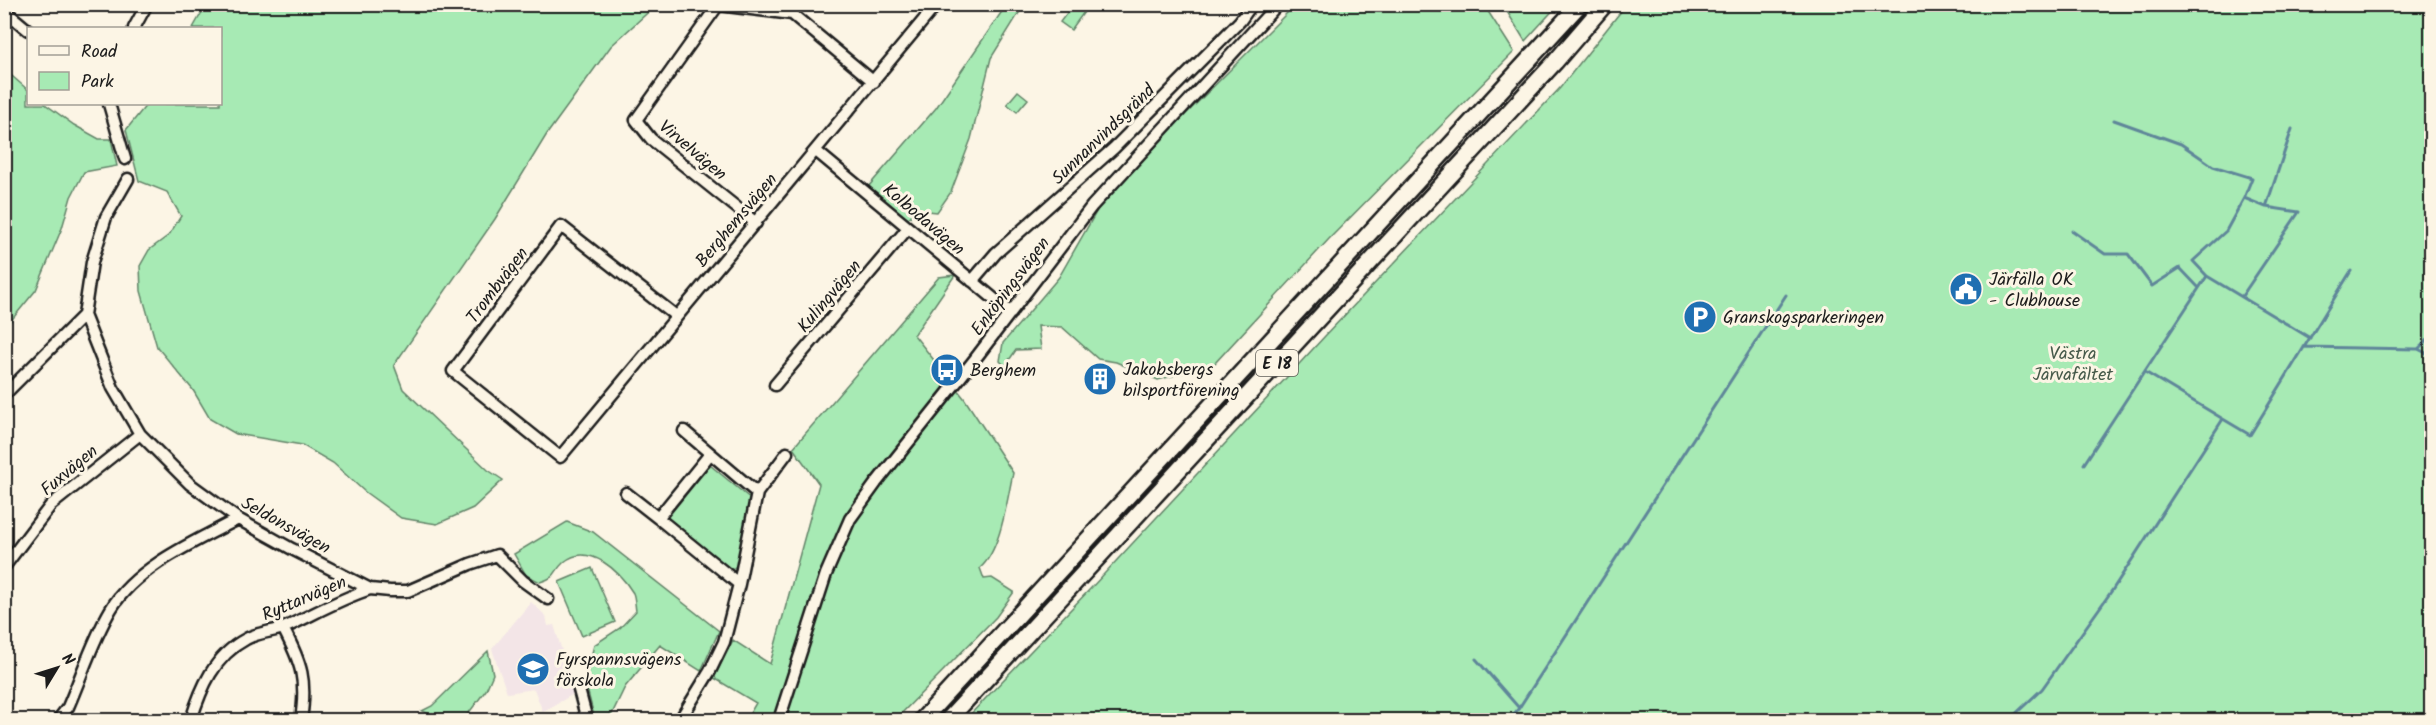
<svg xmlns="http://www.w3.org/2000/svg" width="2436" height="725" viewBox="0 0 2436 725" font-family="Kalam,sans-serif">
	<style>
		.built { fill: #f3e5e7 }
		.green { fill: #a7eab4; stroke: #628368; stroke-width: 1.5 }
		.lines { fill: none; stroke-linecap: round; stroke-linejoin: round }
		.stream { stroke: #5f8699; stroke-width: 3 }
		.minor-casing { stroke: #1c1c1c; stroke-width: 15 }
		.highway-casing { stroke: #1c1c1c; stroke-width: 20 }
		.minor { stroke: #fcf5e5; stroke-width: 10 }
		.highway { stroke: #fcf5e5; stroke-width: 15 }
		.labels { text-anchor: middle; stroke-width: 6; stroke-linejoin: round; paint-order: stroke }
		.shield { fill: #fcf5e5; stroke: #5f5d58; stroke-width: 1.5 }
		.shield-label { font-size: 16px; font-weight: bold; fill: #1c1c1c }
		.street-label { font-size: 18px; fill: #1c1c1c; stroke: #fcf5e5 }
		.poi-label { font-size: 18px; fill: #1c1c1c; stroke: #fcf5e5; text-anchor: start }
		.park-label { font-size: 18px; fill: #465a4a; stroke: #fcf5e5 }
	</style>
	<rect width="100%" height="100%" fill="#fcf5e5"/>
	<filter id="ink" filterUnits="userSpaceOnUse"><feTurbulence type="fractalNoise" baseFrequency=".0167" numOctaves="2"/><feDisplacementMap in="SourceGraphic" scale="12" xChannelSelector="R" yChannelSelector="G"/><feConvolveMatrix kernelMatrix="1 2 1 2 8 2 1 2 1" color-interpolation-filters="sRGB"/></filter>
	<g filter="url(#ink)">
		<path class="built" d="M531,602L546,616L548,626L554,625L575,693L543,712L534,689L507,693L492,649Z"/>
		<path class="green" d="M1007,4L1024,5L991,58L971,139L951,192L937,212L918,210L907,219L868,187L936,108Z
			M206,5H656L611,46L547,134L495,219L394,365L403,389L488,470L503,480L473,508L437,524L401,518L365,492L333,463L302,445L236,434L210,419L193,390L157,347L141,291L140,266L149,250L169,235L181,216L167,192L139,181L126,130L147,104H220V28H193Z
			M1073,5L1084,12L1071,30L1060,22Z
			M1295,5H1484L1514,52L1329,239L1214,364L1158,380L1116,362L1098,359L1062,327L1038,326L1041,349L1016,350L1005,366L1000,361L1003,343L1059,277L1098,209L1163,137Z
			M1503,5H1558L1525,41Z
			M1626,5H2431V720H965L1092,587L1325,336L1560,88Z
			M5,70L28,90V104H45L74,125L99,139H111L117,166L84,172L71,197L62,228L36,290L5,328Z
			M1018,91L1028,99L1017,112L1007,104Z
			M955,275L914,335L964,398L1013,473C1007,500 1001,550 980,568L984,579L992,578L1014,592L996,617L895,720H746L756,703L714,678L733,640L770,664L819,484L793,448L939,277Z
			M710,465L752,500L740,562L732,570L667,518Z
			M567,522L593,532L719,631L701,671L660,645L625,687L609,720H595L585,681L594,645L620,628L636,611C635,605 635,597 633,593C620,572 589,541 564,562C552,573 559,576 540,582L526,575L514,554Z
			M592,568L615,622L582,636L559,582Z
			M488,651L493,674L486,690L468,714L458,720H433L434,716L422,711L432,706Z"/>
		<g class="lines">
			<path class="stream" d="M2114,120L2181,144L2213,166L2252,178L2244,198L2266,207L2299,212L2242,296
				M2266,207L2292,129
				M2072,231L2105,254H2128L2152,286L2180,268L2199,288
				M2207,276L2310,338
				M2304,347L2418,349L2432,356
				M2418,349L2432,336
				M2145,372L2223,419
				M2084,464L2207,276L2193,261L2226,231L2244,198
				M1476,659L1519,708L1509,720
				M1519,708L1786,295
				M2009,720L2042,689L2113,589L2223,419L2250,435L2351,271"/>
			<g class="minor-casing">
				<path id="minor" d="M4,10L28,30
					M134,28L147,4
					M109,104L125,159
					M816,151L1011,313
					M756,223L651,139L636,120L718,5L792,14L874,82
					M972,281L996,253L1114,148L1240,21L1252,4
					M84,315L113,388L140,434L190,484L238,519L292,549L370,589L390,591H408L470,564L497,555L523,581L548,599
					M676,316L561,226L453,371L560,457L937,4
					M775,385L908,228
					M4,395L84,315L92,262L106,217L128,179
					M684,431L757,493L739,584L658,518L710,454
					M626,493L658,518
					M757,493L787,453
					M4,567L51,505L140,434
					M283,628C302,664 307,680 301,720
					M578,686L587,720
					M58,720L68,707C82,675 93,639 111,609C136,567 196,541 238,519
					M191,720C201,688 214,656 246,639C258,632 273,632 286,627C314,614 340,599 370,589
					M680,720L710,671L724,642L739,584
					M779,720L826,574L850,519L876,483L975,359L1092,206L1278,4"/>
			</g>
			<g class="highway-casing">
				<path id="highway" d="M922,720L1580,4
					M948,720L1555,62L1605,4"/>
			</g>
			<use href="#minor" class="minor"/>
			<use href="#highway" class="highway"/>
		</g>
	</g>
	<defs>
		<g id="civic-disc" transform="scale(1.725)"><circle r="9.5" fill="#1f6fb2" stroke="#fcf5e5"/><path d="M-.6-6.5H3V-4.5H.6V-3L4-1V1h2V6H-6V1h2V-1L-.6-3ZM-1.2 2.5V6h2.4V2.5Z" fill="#fff"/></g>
		<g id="parking-disc" transform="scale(1.725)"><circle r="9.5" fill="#1f6fb2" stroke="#fcf5e5"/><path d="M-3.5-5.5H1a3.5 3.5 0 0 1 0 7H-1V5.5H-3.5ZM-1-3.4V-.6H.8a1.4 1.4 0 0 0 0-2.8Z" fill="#fff"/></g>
		<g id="bus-disc" transform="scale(1.725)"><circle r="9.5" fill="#1f6fb2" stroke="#fcf5e5"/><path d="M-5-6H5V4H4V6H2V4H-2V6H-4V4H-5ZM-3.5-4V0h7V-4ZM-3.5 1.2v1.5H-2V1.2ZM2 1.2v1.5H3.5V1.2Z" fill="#fff"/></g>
		<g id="building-disc" transform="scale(1.725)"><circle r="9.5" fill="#1f6fb2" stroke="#fcf5e5"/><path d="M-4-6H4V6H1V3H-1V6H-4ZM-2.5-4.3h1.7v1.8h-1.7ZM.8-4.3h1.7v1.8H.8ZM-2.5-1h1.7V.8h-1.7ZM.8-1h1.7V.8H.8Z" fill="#fff"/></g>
		<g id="school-disc" transform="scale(1.725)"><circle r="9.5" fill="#1f6fb2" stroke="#fcf5e5"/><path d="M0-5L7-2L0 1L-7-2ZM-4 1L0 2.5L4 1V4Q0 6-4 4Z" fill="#fff"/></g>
	</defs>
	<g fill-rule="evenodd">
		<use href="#civic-disc" x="1966" y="289"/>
		<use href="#parking-disc" x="1700" y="317"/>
		<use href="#bus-disc" x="947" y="370"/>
		<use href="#building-disc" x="1100" y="379"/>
		<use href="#school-disc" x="533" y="669"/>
	</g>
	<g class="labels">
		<rect class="shield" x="1256" y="350" width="42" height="26" rx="4.5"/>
		<g class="shield-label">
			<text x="1277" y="369">E 18</text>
		</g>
		<g class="street-label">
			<text transform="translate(1103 134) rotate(-44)" y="6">Sunnanvindsgränd</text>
			<text transform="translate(693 150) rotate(40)" y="6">Virvelvägen</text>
			<text transform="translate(924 219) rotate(40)" y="6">Kolbodavägen</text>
			<text transform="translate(736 220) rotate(-50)" y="6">Berghemsvägen</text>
			<text transform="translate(497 285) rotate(-53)" y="6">Trombvägen</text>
			<text transform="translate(1010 286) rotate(-53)" y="6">Enköpingsvägen</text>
			<text transform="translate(829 296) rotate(-50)" y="6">Kulingvägen</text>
			<text transform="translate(69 470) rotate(-40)" y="6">Fuxvägen</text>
			<text transform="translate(286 525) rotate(29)" y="6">Seldonsvägen</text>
			<text transform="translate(304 598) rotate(-23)" y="6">Ryttarvägen</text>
		</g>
		<g class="poi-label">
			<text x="1989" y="285">Järfälla OK<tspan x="1989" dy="21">- Clubhouse</tspan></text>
			<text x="1723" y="323">Granskogsparkeringen</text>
			<text x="1123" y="375">Jakobsbergs<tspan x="1123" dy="21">bilsportförening</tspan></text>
			<text x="970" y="376">Berghem</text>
			<text x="556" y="665">Fyrspannsvägens<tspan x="556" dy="21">förskola</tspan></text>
		</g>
		<g class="park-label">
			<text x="2073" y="359">Västra<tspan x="2073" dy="21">Järvafältet</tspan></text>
		</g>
	</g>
	<rect width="2436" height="725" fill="none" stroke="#fcf5e5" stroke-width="24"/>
	<rect x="12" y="12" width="2412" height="701" fill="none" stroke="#1c1c1c" stroke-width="2" filter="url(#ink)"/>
	<rect x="27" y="27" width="195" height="78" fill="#fcf5e5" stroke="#a29e95" stroke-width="1.5"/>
	<rect x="39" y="46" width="30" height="9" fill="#fcf5e5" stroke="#a29e95" stroke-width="1.5"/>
	<text x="81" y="57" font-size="18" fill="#1c1c1c">Road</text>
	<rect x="39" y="72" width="30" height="18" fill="#a7eab4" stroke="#a29e95" stroke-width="1.5"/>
	<text x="81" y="87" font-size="18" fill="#1c1c1c">Park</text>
	<g transform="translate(57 668) rotate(52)" stroke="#fcf5e5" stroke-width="4.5" paint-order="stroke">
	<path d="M0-4.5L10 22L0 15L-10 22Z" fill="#1c1c1c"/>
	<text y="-9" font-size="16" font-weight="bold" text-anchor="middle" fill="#1c1c1c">N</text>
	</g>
</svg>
